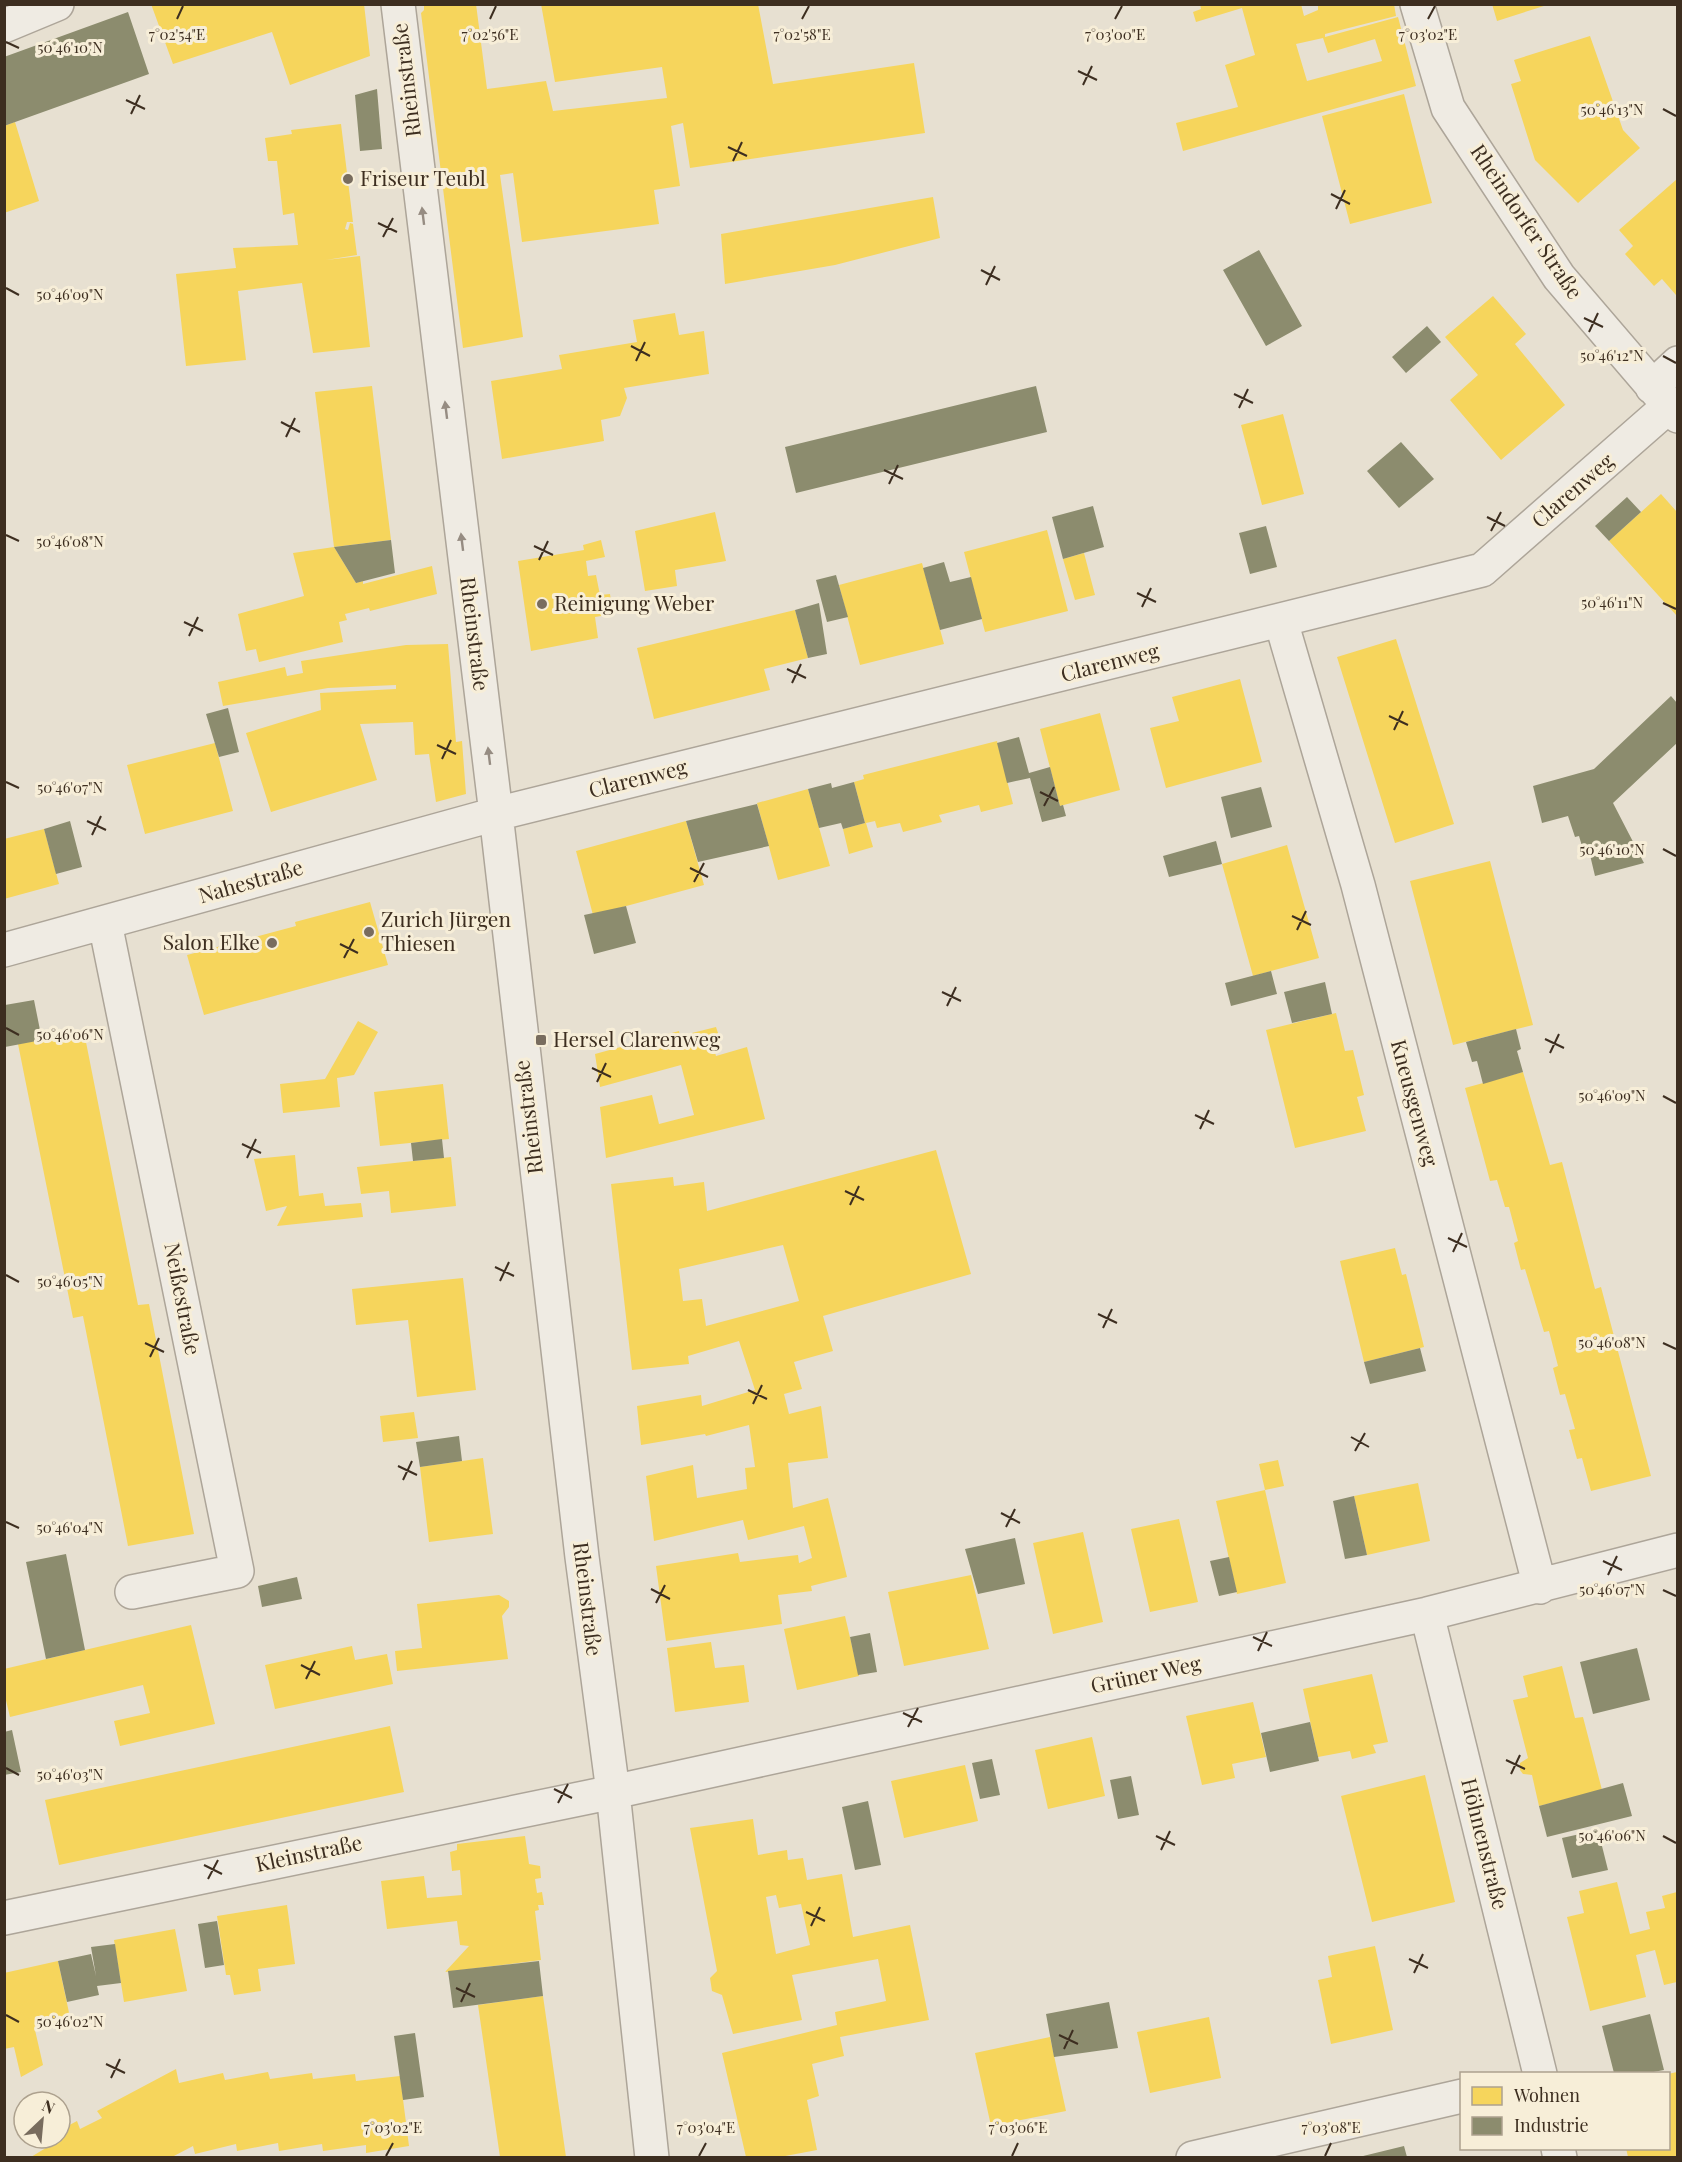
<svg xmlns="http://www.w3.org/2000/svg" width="1682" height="2162" viewBox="0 0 1682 2162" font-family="'Playfair Display',serif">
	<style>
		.homes { fill: #f6d55c; fill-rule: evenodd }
		.industry { fill: #8c8c6e }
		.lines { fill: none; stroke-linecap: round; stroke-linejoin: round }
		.minor-casing { stroke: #ada599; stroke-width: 36 }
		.minor { stroke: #efebe3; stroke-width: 33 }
		.oneway { fill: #968c82 }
		.ticks { fill: none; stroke: #3d2e20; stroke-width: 2 }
		.poi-dot { fill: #786c5e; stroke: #f7eed8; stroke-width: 2 }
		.labels { text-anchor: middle; stroke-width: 6; stroke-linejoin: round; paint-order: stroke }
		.street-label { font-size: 21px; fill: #3d2e20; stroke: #f7eed8 }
		.poi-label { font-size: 21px; fill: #3d2e20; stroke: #f7eed8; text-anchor: start }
		.ticks-label { font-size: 15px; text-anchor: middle; fill: #3d2e20; stroke: #f7eed8; stroke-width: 6; stroke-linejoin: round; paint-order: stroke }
	</style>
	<rect width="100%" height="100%" fill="#e7e0d1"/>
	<path class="homes" d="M151,4H364L370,56L290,85L272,32L173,64Z
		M424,4H476L487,89L546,81L553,111L667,98L662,67L555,82L541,4H758L773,84L914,63L925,133L690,168L683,123L671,126L680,186L654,190L659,224L522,242L513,173L500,175L523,337L463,348L421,13L424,10Z
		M1200,4H1301L1304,16L1318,10V4H1394L1396,16L1325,34V37L1398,17L1416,86L1183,151L1176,123L1238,107L1225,65L1255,55L1242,8L1196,22L1193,12L1201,9ZM1323,38L1328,53L1375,39L1382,61L1307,81L1296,44Z
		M1492,4H1547V5L1497,21Z
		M1590,36L1623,130L1640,148L1578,203L1535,160L1511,84L1521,81L1514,60Z
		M1404,94L1432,203L1350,224L1322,116Z
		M15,122L39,201L4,213V126Z
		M341,124L353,222H347L345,229L348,230L350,223L353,224L357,255L326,260L360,256L370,347L313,353L302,283L238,291L246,360L186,366L176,274L236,268L233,248L298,245L294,213L283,215L277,161H268L265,138L292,134L291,130Z
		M1677,179V294L1676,295L1662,279L1654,286L1625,254L1633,246L1619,230Z
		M933,197L940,238L835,265L725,284L721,234Z
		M1493,296L1526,334L1515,344L1565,405L1501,460L1450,400L1478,375L1445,337Z
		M675,313L679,335L704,331L709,374L624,388L627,398L620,416L601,420L604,441L502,459L491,381L562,369L559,355L637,342L633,320Z
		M372,386L391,540L334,547L315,392Z
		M1283,414L1304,494L1262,505L1241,425Z
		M1661,494L1677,512V616L1609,541Z
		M715,512L726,561L675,570L677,586L645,591L635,531Z
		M1047,530L1068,611L985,632L964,552Z
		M601,540L605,557L586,561L588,576L596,575L600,595L610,594L613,614L595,617L598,638L531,651L518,561L584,550L583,545Z
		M334,547L356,583L363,581V584L432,566L437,594L370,611L369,608L345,614L347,620L339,622L343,642L259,662L256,649L246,651L238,614L304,596L293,553Z
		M1084,553L1095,595L1075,600L1063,559Z
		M922,563L944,644L860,665L839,585Z
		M795,610L808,658L764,669L770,690L654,719L637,648Z
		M1396,639L1454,824L1395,843L1337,657Z
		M448,644L456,742L462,741L466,794L436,802L429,754L415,755L413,722L360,724L377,780L271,812L246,733L321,710L320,693L396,689V685L328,688L223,706L218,682L285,667L287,676L303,673L301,661L406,645Z
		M1240,679L1262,762L1166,788L1150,728L1179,721L1172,697Z
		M1100,713L1120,790L1060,806L1040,729Z
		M997,741L1013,804L981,812L979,805L939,815L942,822L903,832L900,823L877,828L875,821L866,823L873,847L849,854L843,829L865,823L854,782L864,779L863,775Z
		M215,743L233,811L145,834L127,765Z
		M808,789L830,866L778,880L757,803Z
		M686,821L704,885L593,915L576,851Z
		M44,829L59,884L4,899V839Z
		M1287,845L1319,958L1253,976L1222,864Z
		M1490,861L1533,1025L1453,1045L1410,881Z
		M370,902L388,965L204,1015L187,955L296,926L295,922Z
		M1336,1013L1345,1051L1353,1050L1364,1095L1357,1097L1366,1131L1295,1148L1266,1030Z
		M358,1021L378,1032L354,1075L337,1078L340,1107L283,1113L280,1084L325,1079Z
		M716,1027L719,1036L711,1038L716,1056L747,1047L765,1119L606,1158L600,1107L652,1095L659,1124L694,1115L681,1065L600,1087L595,1054L679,1031L680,1036Z
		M84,1032L138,1305L149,1304L194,1534L128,1546L83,1316L73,1318L18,1044Z
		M1523,1072L1550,1165L1562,1162L1595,1289L1601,1287L1651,1476L1591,1491L1582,1458L1577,1459L1569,1430L1575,1429L1565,1394L1560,1395L1553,1368L1558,1366L1549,1331L1544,1332L1525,1269L1521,1270L1514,1243L1518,1241L1509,1207H1505L1497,1180L1490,1181L1465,1088Z
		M443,1084L449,1139L380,1146L374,1092Z
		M936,1150L971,1274L823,1316L833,1351L794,1362L802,1389L784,1394L789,1414L821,1406L828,1458L788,1463L793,1508L828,1498L847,1577L811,1586L812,1591L778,1595L782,1624L666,1641L656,1566L738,1553L740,1562L798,1555L799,1563L812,1558L804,1526L748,1540L743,1520L654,1541L646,1476L693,1465L697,1498L747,1489L745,1468L755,1467L749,1425L706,1436L705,1434L641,1445L637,1406L701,1395L702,1406L755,1390L739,1341L688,1356L689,1364L632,1370L611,1184L673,1177L674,1186L704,1182L707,1211ZM783,1245L799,1301L706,1326L702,1299L683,1301L679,1269Z
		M295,1155L299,1196L323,1193L325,1206L361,1203L363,1217L277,1226L287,1206L266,1211L254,1159Z
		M451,1157L456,1206L391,1213L389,1191L361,1194L357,1167Z
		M1395,1248L1402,1275L1406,1274L1424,1347L1364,1362L1340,1261Z
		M463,1278L476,1390L417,1397L408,1320L356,1325L352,1289Z
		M414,1412L418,1438L383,1442L380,1416Z
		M483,1458L493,1534L429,1542L420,1467Z
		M1278,1460L1284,1486L1265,1490L1259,1464Z
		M1418,1483L1430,1541L1367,1555L1354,1496Z
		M1265,1490L1286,1583L1237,1594L1216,1501Z
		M1179,1519L1198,1602L1150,1612L1131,1529Z
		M1083,1532L1103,1622L1053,1634L1033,1543Z
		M971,1575L989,1649L904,1666L888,1592Z
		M499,1595L509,1601V1607L502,1616L508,1659L397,1671L395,1651L422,1648L417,1604Z
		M845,1616L859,1676L797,1690L784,1629Z
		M191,1625L215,1724L120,1746L114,1721L150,1713L143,1685L10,1717L4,1692V1669Z
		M711,1642L715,1668L744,1665L749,1702L675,1712L667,1648Z
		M352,1646L355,1660L387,1654L393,1684L275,1709L265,1665Z
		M1562,1666L1575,1718L1583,1717L1602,1790L1539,1806L1532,1775L1523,1774L1520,1770V1763L1528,1758L1513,1700L1528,1697L1523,1676Z
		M1372,1674L1388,1742L1373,1745L1376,1753L1352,1759L1350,1751L1318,1757L1303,1689Z
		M1253,1702L1266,1757L1232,1764L1235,1778L1202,1785L1186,1716Z
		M390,1726L404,1792L59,1865L45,1800Z
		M1092,1737L1105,1796L1048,1809L1035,1750Z
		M965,1765L978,1821L904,1838L891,1781Z
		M1425,1775L1455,1902L1372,1922L1341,1796Z
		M753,1819L758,1855L787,1850L788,1860L803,1858L807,1880L842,1874L853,1937L910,1925L929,2020L840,2037L844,2056L812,2064L819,2096L807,2100L817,2150L780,2157H746L722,2053L837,2025L835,2012L886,2001L878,1959L792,1975L802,2020L733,2034L722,1995L712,1991L710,1978L717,1971L690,1828ZM776,1895L779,1908L801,1904L810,1945L776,1954L766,1897Z
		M525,1836L529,1864L540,1866L541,1878L535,1879L537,1893L542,1892L544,1905H538L539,1910L535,1911L541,1960L445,1972L469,1946L460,1945L457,1921L387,1929L381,1881L424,1876L427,1898L462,1895L460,1870L452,1871L450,1852L457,1850V1844Z
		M1617,1882L1630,1934L1650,1929L1646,1912L1665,1908L1662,1896L1677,1892V1982L1664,1985L1655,1950L1636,1955L1646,1997L1590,2011L1567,1917L1584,1913L1579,1891Z
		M287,1905L295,1964L258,1969L261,1991L234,1995L230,1975H226L217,1916Z
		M175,1929L187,1991L124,2002L114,1940Z
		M1375,1946L1393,2030L1331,2044L1318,1980L1332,1977L1328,1956Z
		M58,1961L71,2022L35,2030L43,2065L21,2077L14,2047L4,2049V1973Z
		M543,1996L566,2157H500L478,2005Z
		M1209,2017L1221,2078L1150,2093L1137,2032Z
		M1050,2037L1066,2111L991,2126L975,2053Z
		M176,2069L179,2083L223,2073L225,2080L268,2072L270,2079L312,2073L313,2079L355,2074L356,2081L400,2076L409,2146L366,2153V2145L323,2151L322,2144L279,2151L278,2143L237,2151L236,2144L195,2154L193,2146L172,2157H31L54,2143L53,2138H60V2130L77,2121L80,2129L102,2118L97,2111Z
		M1677,2072V2157H1628L1626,2148H1668V2074Z"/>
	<path class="industry" d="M128,12L149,74L4,126V57Z
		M377,89L382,149L360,151L355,95Z
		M1259,250L1302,326L1266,346L1223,270Z
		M1427,326L1441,342L1406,373L1392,357Z
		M1036,386L1047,432L796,493L785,447Z
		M1401,442L1434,479L1399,508L1367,471Z
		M1627,497L1641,512L1609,541L1595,526Z
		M1093,506L1104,547L1063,559L1052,517Z
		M1266,526L1277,567L1250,574L1239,533Z
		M391,540L395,573L356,583L334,547Z
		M944,562L950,582L971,577L982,619L940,630L923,568Z
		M836,575L848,617L827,622L816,580Z
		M819,603L827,654L808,658L795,610Z
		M1671,696L1677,703V743L1613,803L1644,863L1595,876L1590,855L1585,856L1579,836L1575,837L1568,816L1542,823L1533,786L1594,769Z
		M228,708L239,752L219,757L206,714Z
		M1019,737L1029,773L1050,767L1060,806L1063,805L1066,816L1042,822L1030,778L1007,783L997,743Z
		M854,782L865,823L843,829L841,823L819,828L808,789L831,783L832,788Z
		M1261,787L1272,827L1231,838L1221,797Z
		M757,804L769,846L698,862L686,821Z
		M70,821L82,867L56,874L44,829Z
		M1216,841L1222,864L1169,877L1163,856Z
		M626,906L636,943L594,954L584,915Z
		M1271,971L1277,994L1231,1006L1225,983Z
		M1325,982L1332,1014L1292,1023L1284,992Z
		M34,1000L42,1040L5,1047V1005Z
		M1516,1029L1521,1049L1517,1051L1523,1072L1483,1084L1477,1061L1472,1062L1466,1042Z
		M442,1139L444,1158L413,1161L411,1143Z
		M1420,1348L1426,1371L1370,1384L1364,1362Z
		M459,1436L462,1461L420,1467L416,1442Z
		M1354,1496L1367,1555L1345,1559L1333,1501Z
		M1015,1538L1025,1584L978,1594L965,1549Z
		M66,1554L85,1650L46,1659L26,1562Z
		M1229,1557L1237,1592L1219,1596L1210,1561Z
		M297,1577L302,1599L262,1607L258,1586Z
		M870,1633L877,1672L858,1675L850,1637Z
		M1637,1648L1650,1700L1593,1714L1580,1662Z
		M1310,1722L1319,1761L1270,1772L1261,1733Z
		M12,1730L21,1772L4,1775V1732Z
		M992,1759L1000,1795L980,1799L972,1763Z
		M1131,1776L1139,1815L1118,1819L1110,1780Z
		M1623,1783L1632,1816L1547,1837L1539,1806Z
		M868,1801L881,1865L855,1870L842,1807Z
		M1598,1830L1608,1870L1572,1878L1562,1838Z
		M217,1921L224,1965L205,1968L198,1924Z
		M115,1944L121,1983L97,1986L99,1995L67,2002L58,1961L91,1954L96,1976L91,1947Z
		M539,1961L543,1996L453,2008L448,1971Z
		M1109,2002L1118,2048L1054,2057L1046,2014Z
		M1650,2014L1664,2070L1648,2073H1614L1602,2026Z
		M415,2033L424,2097L403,2100L394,2036Z
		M1404,2146L1407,2157H1359Z"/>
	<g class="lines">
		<g class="minor-casing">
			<path id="minor" d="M398,4L496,814L582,1557L613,1792L652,2158
				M1417,4L1448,108L1559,277L1678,416
				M4,26L57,4
				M1652,387L1678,363
				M1281,621L1358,885L1540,1587
				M105,923L237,1571L132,1592
				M4,950L496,814L1482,570L1669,406
				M1427,1614L1540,2074
				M4,1918L613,1792L1427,1614L1678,1550
				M1558,2148L1560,2158
				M1193,2158L1462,2096"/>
		</g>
		<use href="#minor" class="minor"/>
	</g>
	<defs><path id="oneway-solid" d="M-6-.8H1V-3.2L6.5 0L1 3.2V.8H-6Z" transform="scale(1.5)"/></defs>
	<g class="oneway">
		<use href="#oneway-solid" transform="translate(423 216) rotate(-97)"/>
		<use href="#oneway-solid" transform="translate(446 410) rotate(-97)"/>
		<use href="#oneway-solid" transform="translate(462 542) rotate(-97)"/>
		<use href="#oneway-solid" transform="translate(489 756) rotate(-97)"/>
	</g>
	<path class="ticks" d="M177,19L183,6M490,19L496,6M802,19L809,6M1115,19L1122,6M1428,19L1435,6M6,42L19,48M1078,71L1097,80M1083,85L1092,66M126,100L145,109M1663,109L1676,116M131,114L140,95M728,147L747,156M733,161L742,142M1331,194L1350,204M1336,209L1345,190M378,223L397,232M383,237L393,218M981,270L1000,280M986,285L995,266M6,288L19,295M1584,318L1603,327M1589,332L1598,313M631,346L650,356M1663,356L1676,363M636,361L645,342M1234,394L1253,403M1239,408L1248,389M281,422L300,432M286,437L295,418M884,470L903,479M889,484L898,465M1487,517L1505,526M1491,531L1501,512M6,535L19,541M534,546L553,555M539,560L548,541M1137,593L1156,602M1663,603L1676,609M1142,607L1151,588M184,622L203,631M189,636L198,617M787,669L806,678M792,683L801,664M1389,716L1408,725M1394,730L1403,711M437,745L456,754M442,759L451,740M6,782L19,788M1040,792L1058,801M1044,806L1054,787M87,821L106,830M92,835L101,816M1663,849L1676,856M690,868L708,877M694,882L704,863M1292,916L1311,925M1297,930L1306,911M340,944L358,953M344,958L354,939M942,992L961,1001M947,1006L956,987M6,1028L19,1035M1545,1039L1564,1048M1550,1053L1559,1034M592,1068L611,1077M597,1082L606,1063M1663,1096L1676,1103M1195,1115L1214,1124M1200,1129L1209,1110M242,1144L261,1153M247,1158L256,1139M845,1191L864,1200M850,1205L859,1186M1448,1238L1467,1247M1453,1252L1462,1233M495,1267L514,1276M6,1275L19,1282M500,1281L509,1262M1098,1314L1117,1323M1103,1328L1112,1309M145,1343L164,1352M1663,1343L1676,1349M150,1357L159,1338M748,1390L767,1399M753,1404L762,1385M1351,1437L1369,1447M1355,1451L1365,1433M398,1466L417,1475M403,1480L412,1461M1001,1513L1020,1523M6,1522L19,1528M1006,1527L1015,1509M1603,1561L1622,1570M1608,1575L1617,1556M651,1589L670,1599M1663,1590L1676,1596M656,1603L665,1585M1253,1637L1272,1646M1258,1651L1267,1632M301,1665L320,1675M306,1679L315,1661M903,1713L922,1722M908,1727L918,1708M1506,1760L1525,1769M6,1768L19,1775M1511,1774L1520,1755M554,1789L572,1798M558,1803L568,1784M1156,1836L1175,1845M1663,1836L1676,1843M1161,1850L1170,1831M204,1865L222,1874M208,1879L218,1860M806,1912L825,1921M811,1926L820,1907M1409,1959L1428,1968M1414,1973L1423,1954M456,1988L475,1997M461,2002L470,1983M6,2015L19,2022M1059,2035L1078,2044M1064,2049L1073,2030M106,2064L125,2073M111,2078L120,2059M386,2156L393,2143M699,2156L706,2143M1012,2156L1018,2143M1325,2156L1331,2143"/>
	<g class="poi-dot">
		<circle cx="348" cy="179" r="6"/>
		<circle cx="542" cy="604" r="6"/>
		<circle cx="369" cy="932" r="6"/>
		<circle cx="272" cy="943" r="6"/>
		<rect x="535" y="1034" width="12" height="12" rx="3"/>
	</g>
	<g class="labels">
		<g class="street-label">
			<text transform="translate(407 80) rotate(-97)" y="7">Rheinstraße</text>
			<text transform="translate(1526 222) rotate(56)" y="7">Rheindorfer Straße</text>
			<text transform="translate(1573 491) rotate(-41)" y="7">Clarenweg</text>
			<text transform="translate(474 634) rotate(83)" y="7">Rheinstraße</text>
			<text transform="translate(1110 663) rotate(-14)" y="7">Clarenweg</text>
			<text transform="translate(638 779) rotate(-14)" y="7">Clarenweg</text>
			<text transform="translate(251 882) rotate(-16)" y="7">Nahestraße</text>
			<text transform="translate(1414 1103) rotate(75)" y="7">Kneusgenweg</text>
			<text transform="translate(529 1117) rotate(-97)" y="7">Rheinstraße</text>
			<text transform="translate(182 1299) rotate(79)" y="7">Neißestraße</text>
			<text transform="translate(587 1599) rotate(83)" y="7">Rheinstraße</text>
			<text transform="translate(1146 1675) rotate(-12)" y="7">Grüner Weg</text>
			<text transform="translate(1484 1844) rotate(76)" y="7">Höhnenstraße</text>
			<text transform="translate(309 1854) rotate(-12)" y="7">Kleinstraße</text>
		</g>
		<g class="poi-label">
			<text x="360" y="186">Friseur Teubl</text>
			<text x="554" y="611">Reinigung Weber</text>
			<text x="381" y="927">Zurich Jürgen<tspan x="381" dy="24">Thiesen</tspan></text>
			<text x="260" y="950" text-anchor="end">Salon Elke</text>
			<text x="553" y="1047">Hersel Clarenweg</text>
		</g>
	</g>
	<g class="ticks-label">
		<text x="177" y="40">7°02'54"E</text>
		<text x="490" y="40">7°02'56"E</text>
		<text x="802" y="40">7°02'58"E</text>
		<text x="1115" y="40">7°03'00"E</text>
		<text x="1428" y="40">7°03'02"E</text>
		<text x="70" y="53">50°46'10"N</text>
		<text x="1612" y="115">50°46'13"N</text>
		<text x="70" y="300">50°46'09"N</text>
		<text x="1612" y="361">50°46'12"N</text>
		<text x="70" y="547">50°46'08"N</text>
		<text x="1612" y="608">50°46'11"N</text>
		<text x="70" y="793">50°46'07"N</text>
		<text x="1612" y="855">50°46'10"N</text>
		<text x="70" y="1040">50°46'06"N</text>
		<text x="1612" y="1101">50°46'09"N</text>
		<text x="70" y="1287">50°46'05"N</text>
		<text x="1612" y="1348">50°46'08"N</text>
		<text x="70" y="1533">50°46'04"N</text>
		<text x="1612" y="1595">50°46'07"N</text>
		<text x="70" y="1780">50°46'03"N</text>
		<text x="1612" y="1841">50°46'06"N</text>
		<text x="70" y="2027">50°46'02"N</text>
		<text x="393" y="2133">7°03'02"E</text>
		<text x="706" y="2133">7°03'04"E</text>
		<text x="1018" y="2133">7°03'06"E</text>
		<text x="1331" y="2133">7°03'08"E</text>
	</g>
	<rect width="1682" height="2162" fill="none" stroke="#3d2e20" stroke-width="12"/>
	<rect x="1460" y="2072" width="210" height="78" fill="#f7eed8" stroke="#ada18e" stroke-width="1.5"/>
	<rect x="1472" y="2087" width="30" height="18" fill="#f6d55c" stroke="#ada18e" stroke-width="1.5"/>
	<text x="1514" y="2102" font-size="18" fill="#3d2e20">Wohnen</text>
	<rect x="1472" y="2117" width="30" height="18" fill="#8c8c6e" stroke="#ada18e" stroke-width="1.5"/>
	<text x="1514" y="2132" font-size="18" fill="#3d2e20">Industrie</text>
	<g transform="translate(42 2120) rotate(26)"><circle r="28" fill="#f7eed8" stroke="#ada18e" stroke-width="1.5"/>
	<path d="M0-4.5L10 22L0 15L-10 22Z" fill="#786c5e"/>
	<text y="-9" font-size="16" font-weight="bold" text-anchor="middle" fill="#3d2e20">N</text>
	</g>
</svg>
